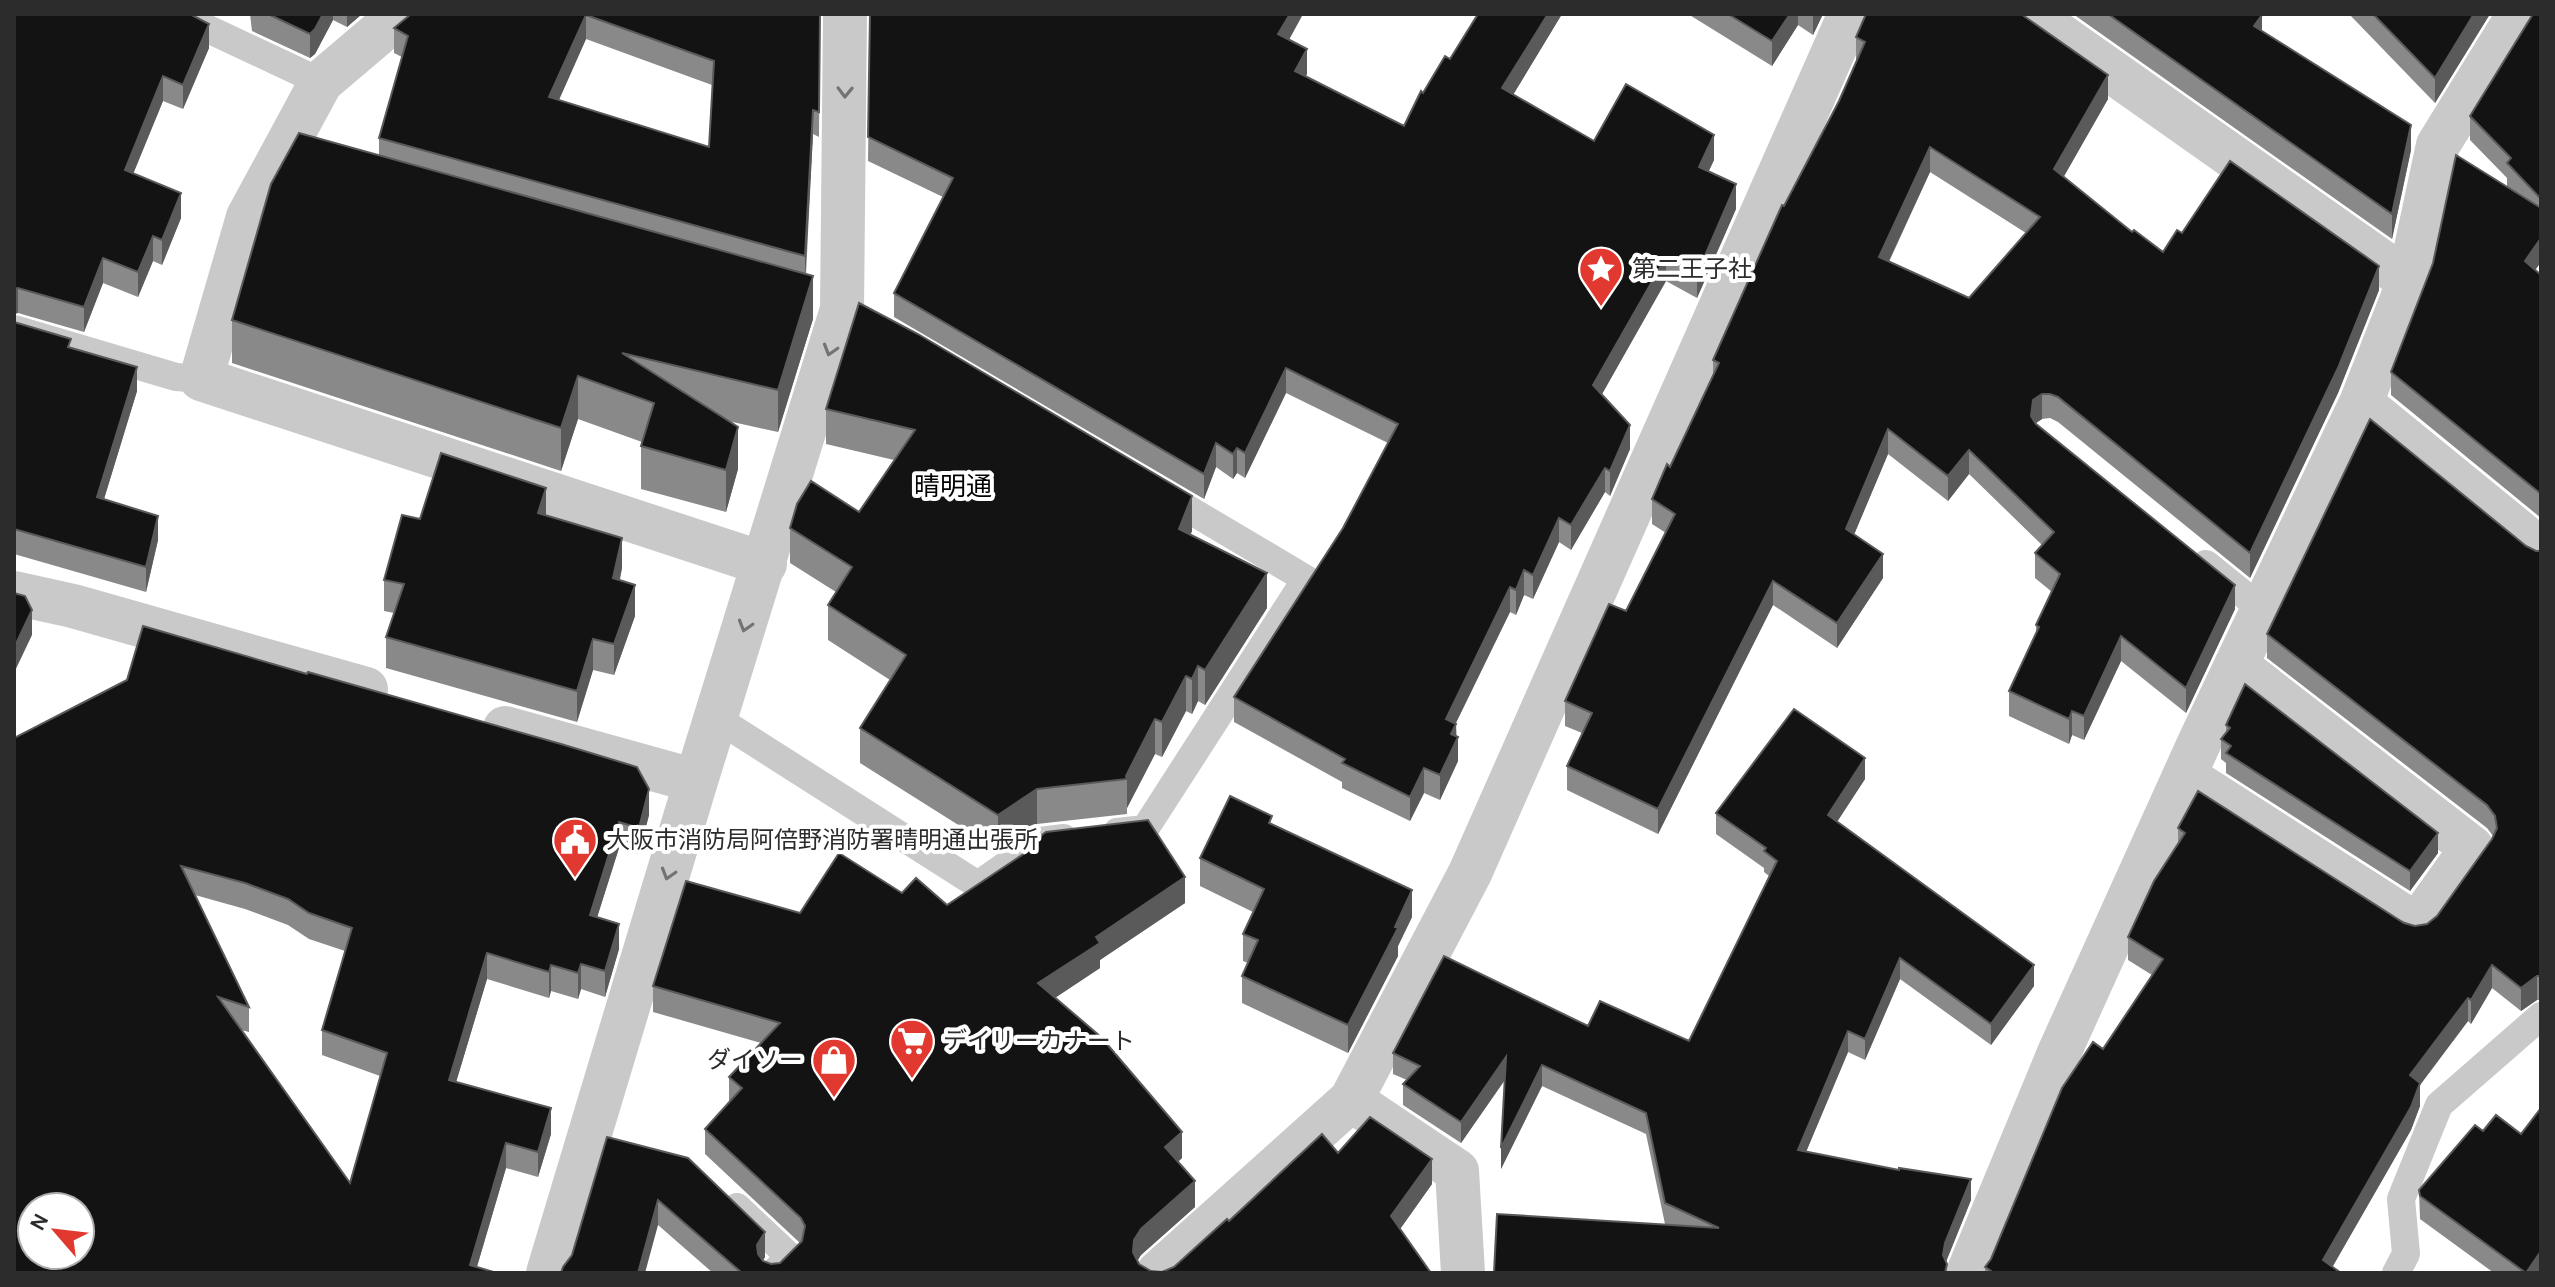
<svg xmlns="http://www.w3.org/2000/svg" width="2555" height="1287" viewBox="0 0 2555 1287" font-family="Karla,'Noto Sans JP',sans-serif">
	<style>
		.lines { fill: none; stroke-linecap: round; stroke-linejoin: round }
		.lane { stroke: #c9c9c9; stroke-width: 28 }
		.street { stroke: #c9c9c9; stroke-width: 44 }
		.wall { fill: #898989; fill-rule: evenodd }
		.shaded-wall { fill: #5a5a5a }
		.building { fill: #131313; stroke: #5a5a5a; stroke-width: 2; fill-rule: evenodd }
		.oneway { stroke: #737373 }
		.labels { text-anchor: middle; stroke-width: 8; stroke-linejoin: round; paint-order: stroke }
		.poi-label { font-size: 24px; fill: #2c2c2c; stroke: #fff; text-anchor: start }
		.neighbourhood-label { font-size: 26px; fill: #000; stroke: #fff }
	</style>
	<rect width="100%" height="100%" fill="#fff"/>
	<g class="lines">
		<path class="lane" d="M176,14L321,82
			M14,329L176,377L201,379
			M2206,564L2263,610
			M716,718L978,885L1040,841L1064,838
			M1117,832L1145,829L1306,579L1161,493
			M737,1207L789,1256L774,1273
			M2396,1273L2406,1254L2401,1199L2439,1105L2541,1016"/>
		<path class="street" d="M401,14L321,82L248,217L201,379L765,564
			M2030,14L2409,281
			M2361,403L2541,550
			M14,593L73,606L366,689
			M505,728L696,781
			M2185,776L2417,925L2472,848L2236,665
			M1351,1100L1457,1171L1463,1273
			M548,1273L696,781L842,309L845,14
			M1158,1273L1351,1100L1470,873L1850,14
			M1968,1273L2059,1053L2200,741L2361,403L2409,281L2438,145L2519,14"/>
	</g>
	<path class="wall" d="M14,14L209,48L183,109L163,101L133,173L181,218L162,265L153,261L138,297L103,283L84,332L18,313L14,314Z
		M250,14H362L347,27L333,20L315,54L310,58L252,31Z
		M411,14H820L819,137L813,134L806,274L813,319L778,432L728,421L738,469L726,512L641,489V446L642,442L578,419L561,471L232,363V320L379,155V138L402,57L394,53V28ZM586,39L712,85L709,147L559,100Z
		M870,14H1303L1289,40L1307,74L1305,76L1404,126L1423,93L1450,59L1478,14H1562L1513,95L1594,141L1714,160L1708,172L1736,209L1697,298L1666,281L1602,394L1630,449L1610,496L1605,492L1571,550L1559,542L1533,599L1524,595L1516,615L1510,612L1456,723L1458,761L1440,800L1424,793L1410,821L1342,788V782L1234,722V697L1343,528L1388,443L1286,393L1245,478L1237,473L1233,479L1216,467L1204,499L894,317V293L943,197L868,161Z
		M1688,14H1823L1813,35L1798,25L1772,66Z
		M2073,14H2260L2262,31L2411,150L2392,239Z
		M2349,14H2490L2435,103Z
		M2541,14V262L2535,270L2541,275V518L2391,395V372L2507,186V178L2470,140V116Z
		M1856,37L2108,99L2063,177L2132,232L2163,252L2182,233L2379,290L2338,393L2250,578L2058,422L2050,418L2042,419L2036,423L2235,609L2186,713L2121,661L2084,740L2072,735L2069,744L2009,716V691L2036,633V625L2052,592L2035,578V553L2042,545L1969,474L1948,501L1888,454L1854,534L1883,578L1837,648L1773,605L1658,834L1567,790V766L1582,733L1565,726V701L1626,611L1666,533L1652,524V499L1670,467L1713,375V360L1784,206L1839,101L1856,61ZM1930,172L2026,233L1969,298L1889,262Z
		M859,303L1192,531L1190,535L1267,608L1205,705L1198,701L1192,714L1186,711L1162,757L1155,754L1127,808V814L1037,824L998,850L860,763V728L890,680L828,640V605L836,592L790,563V528L859,512L894,460L826,444V409Z
		M14,322L71,348L137,391L104,499L158,540L146,592L14,554Z
		M546,516L622,568L620,580L635,616L614,675L593,670L577,722L386,668V637L394,613L384,611V580L420,519Z
		M2526,546L2536,551H2541V1000H2537L2521,1011L2492,988L2471,1024L2468,1021L2420,1085V1106L2411,1130L2332,1267L2341,1273H1985V1267L1991,1259L2103,1049L2152,975L2128,960V937L2178,845V828L2415,926L2427,924L2437,916L2492,839L2493,836L2487,828L2267,658V634Z
		M2226,725L2438,853L2410,891L2226,773V763L2221,759V739L2226,733Z
		M14,738L649,815L639,854L619,848L597,917L619,949L605,997L581,989L578,999L551,991L549,998L487,979L456,1082L551,1134L538,1177L506,1168L477,1267L14,1273ZM195,895L245,909L288,925L309,939L345,951L322,1030V1055L380,1076L350,1183L241,1030L249,1032V1007Z
		M1865,779L1837,821L2034,986L1991,1045L1900,979L1865,1060L1848,1052L1806,1152L1971,1200L1946,1262L1947,1273L1667,1225L1665,1224L1646,1134L1542,1086L1501,1169L1505,1080L1461,1143L1403,1105V1084L1407,1080L1393,1074V1053L1588,1026L1689,1041L1769,876L1764,872V868L1716,834V813Z
		M1272,825L1412,917L1398,946V956L1348,1053L1242,1003V976L1248,963L1243,961V934L1253,912L1200,886V858Z
		M1029,844L1185,903L1100,960V968L1055,998L1182,1158L1178,1162L1195,1207L1141,1255L1138,1260L1139,1264L1151,1271L1162,1272L1174,1267L1229,1221L1338,1153L1432,1184L1400,1229L1431,1273H713L658,1225L572,1255L607,1137L765,1257L763,1261L771,1264L780,1263L800,1243L705,1154V1129L729,1102V1077L761,1043L653,1012V986L800,913L902,893L947,905L1029,850Z
		M2483,1131L2521,1134L2541,1273H2494L2420,1219L2419,1190Z"/>
	<path class="shaded-wall" d="M323,14H333V20L315,54L310,58V34Z
		M347,14H362L347,27Z
		M1290,14H1303L1278,59V34Z
		M1548,14H1562L1502,113V88Z
		M1790,14H1798V25L1772,66V41Z
		M1813,14H1823L1813,35Z
		M2474,14H2490L2435,103V78Z
		M586,15V39L549,122V97Z
		M2262,15V40L2254,26Z
		M209,24V48L183,109V85Z
		M1307,49V74L1295,95V71Z
		M2108,75V99L2054,194V169Z
		M163,76V101L125,194V170Z
		M813,110V134L805,281V256Z
		M2411,125V150L2392,239V214Z
		M1714,135V160L1699,192V167Z
		M1930,147V172L1879,282V257Z
		M1736,184V209L1697,298V274Z
		M181,193V218L162,265V240Z
		M153,236V261L138,297V272Z
		M2541,238V262L2525,284V261Z
		M1666,257V281L1593,410V385Z
		M103,258V283L84,332V307Z
		M2379,266V290L2338,393L2250,578V553Z
		M813,276V319L778,432V390Z
		M18,288V313L14,314V289Z
		M137,367V391L97,522V497Z
		M1286,368V393L1245,478V453Z
		M578,376V419L561,471V428Z
		M2042,394V419L2033,425L2031,416L2033,400Z
		M1630,425V449L1610,496V471Z
		M738,427V469L726,512V470Z
		M1888,429V454L1846,554V529Z
		M1216,443V467L1204,499V474Z
		M1237,448V473L1233,479V454Z
		M1969,450V474L1948,501V476Z
		M1605,468V492L1571,550V525Z
		M546,488V518L538,513Z
		M1192,496V531L1179,564V529Z
		M158,516V540L146,592V567Z
		M1559,518V542L1533,599V575Z
		M622,538V568L613,609V578Z
		M1883,554V578L1837,648V623Z
		M1524,570V595L1516,615V590Z
		M1267,573V608L1205,705V670Z
		M1773,581V605L1658,834V809Z
		M635,585V616L614,675V644Z
		M2235,585V609L2186,713V688Z
		M1510,587V612L1446,743V719Z
		M32,610V635L14,673V648Z
		M2121,636V661L2084,740V716Z
		M593,639V670L577,722V691Z
		M1198,666V701L1192,714V679Z
		M1186,676V711L1162,757V722Z
		M2072,711V735L2069,744V719Z
		M1155,719V754L1127,808V779L1126,776Z
		M1456,724V742L1458,737V761L1440,800V775L1451,734Z
		M1865,758V779L1828,836V815Z
		M1424,768V793L1410,821V797Z
		M649,789V815L639,854V828Z
		M1037,789V824L998,850V815Z
		M619,822V848L590,940V915Z
		M2438,833V853L2410,891V871Z
		M1185,877V903L1100,960V968L1038,1009V983L1096,937Z
		M1412,890V917L1398,946V956L1348,1053V1025Z
		M619,924V949L605,997V971Z
		M487,953V979L449,1106V1080Z
		M1900,958V979L1865,1060V1039Z
		M581,964V989L578,999V973Z
		M551,965V991L549,998V972Z
		M2034,965V986L1991,1045V1024Z
		M2492,965V988L2471,1024V1000Z
		M2537,976V1000L2521,1011V988Z
		M2468,998V1021L2420,1085V1106L2411,1130L2329,1273L2323,1260L2410,1075Z
		M1848,1031V1052L1798,1171V1150Z
		M1506,1057V1078L1461,1143V1122Z
		M1542,1065V1086L1501,1169V1148Z
		M551,1108V1134L538,1177V1152Z
		M1182,1132V1158L1165,1173V1147Z
		M506,1143V1168L475,1273L470,1265Z
		M1432,1159V1184L1391,1242V1216Z
		M1971,1179V1200L1945,1264L1943,1255L1945,1243Z
		M1195,1181V1207L1141,1255L1134,1266V1273V1240L1141,1229Z
		M658,1200V1225L645,1273H638Z
		M765,1232V1257L757,1270V1245Z
		M2541,1251V1273H2526Z"/>
	<path class="building" d="M14,14H190L209,24L183,85L163,76L125,170L181,193L162,240L153,236L138,272L103,258L84,307L18,288L14,289Z
		M268,14H323L315,29L310,34Z
		M411,14H820L819,112L813,110L805,256L379,138L408,36L394,28ZM586,15L714,61L709,147L549,97Z
		M870,14H1290L1278,34L1307,49L1295,71L1404,126L1421,91L1423,93L1445,56L1450,59L1478,14H1548L1502,88L1594,141L1626,84L1714,135L1699,167L1736,184L1697,274L1666,257L1593,385L1630,425L1610,471L1605,468L1571,525L1559,518L1533,575L1524,570L1516,590L1510,587L1446,719L1456,724L1451,734L1458,737L1440,775L1424,768L1410,797L1342,763L1345,759L1234,697L1343,528L1398,424L1286,368L1245,453L1237,448L1233,454L1216,443L1204,474L894,293L953,178L868,137Z
		M1728,14H1790L1772,41Z
		M1866,14H2021L2108,75L2054,169L2132,232L2134,230L2163,252L2177,230L2182,233L2230,161L2379,266L2338,368L2250,553L2058,397L2050,394H2042L2033,400L2031,416L2036,424L2235,585L2186,688L2121,636L2084,716L2072,711L2069,719L2009,691L2039,627L2036,625L2060,574L2035,553L2054,532L1969,450L1948,476L1888,429L1846,529L1883,554L1837,623L1773,581L1658,809L1567,766L1592,713L1565,701L1609,604L1626,611L1675,514L1652,499L1667,464L1670,467L1719,363L1713,360L1782,205L1784,206L1839,101L1865,42L1856,37ZM1930,147L2040,217L1969,298L1879,257Z
		M2108,14H2260L2262,15L2254,26L2411,125L2392,214Z
		M2373,14H2474L2435,78Z
		M2533,14H2541V199L2507,163L2511,158L2470,116Z
		M299,133L813,276L778,390L622,353L738,427L726,470L641,446L654,403L578,376L561,428L232,320L271,184Z
		M2456,155L2541,208V238L2525,261L2541,275V494L2391,372L2433,263Z
		M859,303L918,334L1192,496L1179,529L1267,573L1205,670L1198,666L1192,679L1186,676L1162,722L1155,719L1126,776L1127,779L1037,789L998,815L860,728L906,655L828,605L852,567L790,528L797,504L811,481L859,512L915,430L826,409Z
		M14,322L71,339L68,347L137,367L97,497L158,516L146,567L14,529Z
		M2370,419L2526,546L2536,551H2541V976H2537L2521,988L2492,965L2471,1000L2468,998L2410,1075L2420,1083L2411,1107L2323,1260L2341,1273H1994L1985,1267L1991,1259L2062,1088L2093,1042L2103,1049L2163,959L2128,937L2154,881L2185,833L2178,828L2198,791L2404,923L2415,926L2427,924L2437,916L2492,839L2497,828L2495,816L2487,805L2267,634Z
		M441,453L546,488L538,513L622,538L613,578L635,585L614,644L593,639L577,691L386,637L404,584L384,580L402,515L420,519Z
		M14,593L25,596L32,610L14,648Z
		M143,626L307,674L308,672L561,744L637,767L649,789L639,828L619,822L590,915L619,924L605,971L581,964L578,973L551,965L549,972L487,953L449,1080L551,1108L538,1152L506,1143L470,1265L497,1273H14V738L127,680ZM181,866L245,883L288,899L309,913L352,928L322,1030L387,1053L350,1183L218,997L249,1007ZM32,1207H80V1255H32Z
		M2245,684L2438,833L2410,871L2226,753L2231,746L2221,739L2230,728L2226,725Z
		M1794,709L1865,758L1828,815L2034,965L1991,1024L1900,958L1865,1039L1848,1031L1798,1150L1899,1170V1168L1971,1179L1945,1243L1943,1255L1947,1264L1945,1273H1494L1497,1214L1719,1228L1665,1203L1646,1113L1542,1065L1501,1148L1506,1057L1461,1122L1403,1084L1420,1066L1393,1053L1444,956L1588,1026L1600,1001L1689,1041L1777,861L1764,851L1766,848L1716,813Z
		M1230,796L1272,816L1269,823L1412,890L1395,927L1398,928L1348,1025L1242,976L1258,940L1243,934L1264,889L1200,858Z
		M1148,820L1185,877L1096,937L1100,943L1038,983L1101,1037L1182,1132L1165,1147L1195,1181L1141,1229L1134,1240L1133,1252L1139,1264L1151,1271L1162,1272L1174,1267L1227,1219L1229,1221L1322,1134L1338,1153L1370,1117L1432,1159L1391,1216L1431,1273H742L658,1200L638,1273H561L563,1267L572,1255L607,1137L688,1158L765,1232L757,1245L758,1254L763,1261L771,1264L780,1263L802,1241L805,1226L801,1218L705,1129L742,1088L729,1077L780,1023L653,986L686,881L800,913L839,853L902,893L916,878L947,905L1034,847L1029,844L1046,832Z
		M2541,1108V1251L2526,1273L2420,1196L2419,1190L2475,1125L2483,1131L2496,1115L2521,1134Z"/>
	<defs><path id="oneway-chevron" d="M-2-3.5L2.5 0L-2 3.5" fill="none" stroke-width="1.6" stroke-linecap="round" stroke-linejoin="round" transform="scale(2)"/></defs>
	<g class="oneway">
		<use href="#oneway-chevron" transform="translate(845 92) rotate(91)"/>
		<use href="#oneway-chevron" transform="translate(830 350) rotate(107)"/>
		<use href="#oneway-chevron" transform="translate(745 626) rotate(107)"/>
		<use href="#oneway-chevron" transform="translate(668 874) rotate(107)"/>
	</g>
	<defs>
		<g id="sight-pin" transform="scale(2.3)"><path d="M0 17L-7.5 6A9.5 9.5 0 1 1 7.5 6Z" fill="#e1382f" stroke="#fff"/><path d="M0-6L1.8-2.2L6-1.7L2.9 1.2L3.7 5.4L0 3.3L-3.7 5.4L-2.9 1.2L-6-1.7L-1.8-2.2Z" fill="#fff"/></g>
		<g id="civic-pin" transform="scale(2.3)"><path d="M0 17L-7.5 6A9.5 9.5 0 1 1 7.5 6Z" fill="#e1382f" stroke="#fff"/><path d="M-.6-6.5H3V-4.5H.6V-3L4-1V1h2V6H-6V1h2V-1L-.6-3ZM-1.2 2.5V6h2.4V2.5Z" fill="#fff"/></g>
		<g id="supermarket-pin" transform="scale(2.3)"><path d="M0 17L-7.5 6A9.5 9.5 0 1 1 7.5 6Z" fill="#e1382f" stroke="#fff"/><path d="M-6-5.5h2.5l.6 2H6L4.5 2H-2.5L-4.4-4H-6ZM-1.5 3.2a1.3 1.3 0 1 0 .1 0ZM3 3.2a1.3 1.3 0 1 0 .1 0Z" fill="#fff"/></g>
		<g id="shop-pin" transform="scale(2.3)"><path d="M0 17L-7.5 6A9.5 9.5 0 1 1 7.5 6Z" fill="#e1382f" stroke="#fff"/><path d="M-5-2.5h2.3a2.7 3.5 0 0 1 5.4 0H5L5.5 6h-11ZM-1.5-2.5h3a1.5 2.3 0 0 0-3 0Z" fill="#fff"/></g>
	</defs>
	<g fill-rule="evenodd">
		<use href="#sight-pin" x="1601" y="269"/>
		<use href="#civic-pin" x="575" y="840"/>
		<use href="#supermarket-pin" x="912" y="1041"/>
		<use href="#shop-pin" x="834" y="1060"/>
	</g>
	<g class="labels">
		<g class="poi-label">
			<text x="1632" y="277">第二王子社</text>
			<text x="606" y="848">大阪市消防局阿倍野消防署晴明通出張所</text>
			<text x="943" y="1049">デイリーカナート</text>
			<text x="803" y="1068" text-anchor="end">ダイソー</text>
		</g>
		<g class="neighbourhood-label">
			<text x="953" y="495">晴明通</text>
		</g>
	</g>
	<rect width="2555" height="1287" fill="none" stroke="#2c2c2c" stroke-width="32"/>
	<g transform="translate(56 1231) rotate(298)"><circle r="38" fill="#ffffff" stroke="#ababab" stroke-width="2"/>
	<path d="M0-6L14 30L0 20L-14 30Z" fill="#e1382f"/>
	<text y="-12" font-size="22" font-weight="bold" text-anchor="middle" fill="#2c2c2c">N</text>
	</g>
</svg>
